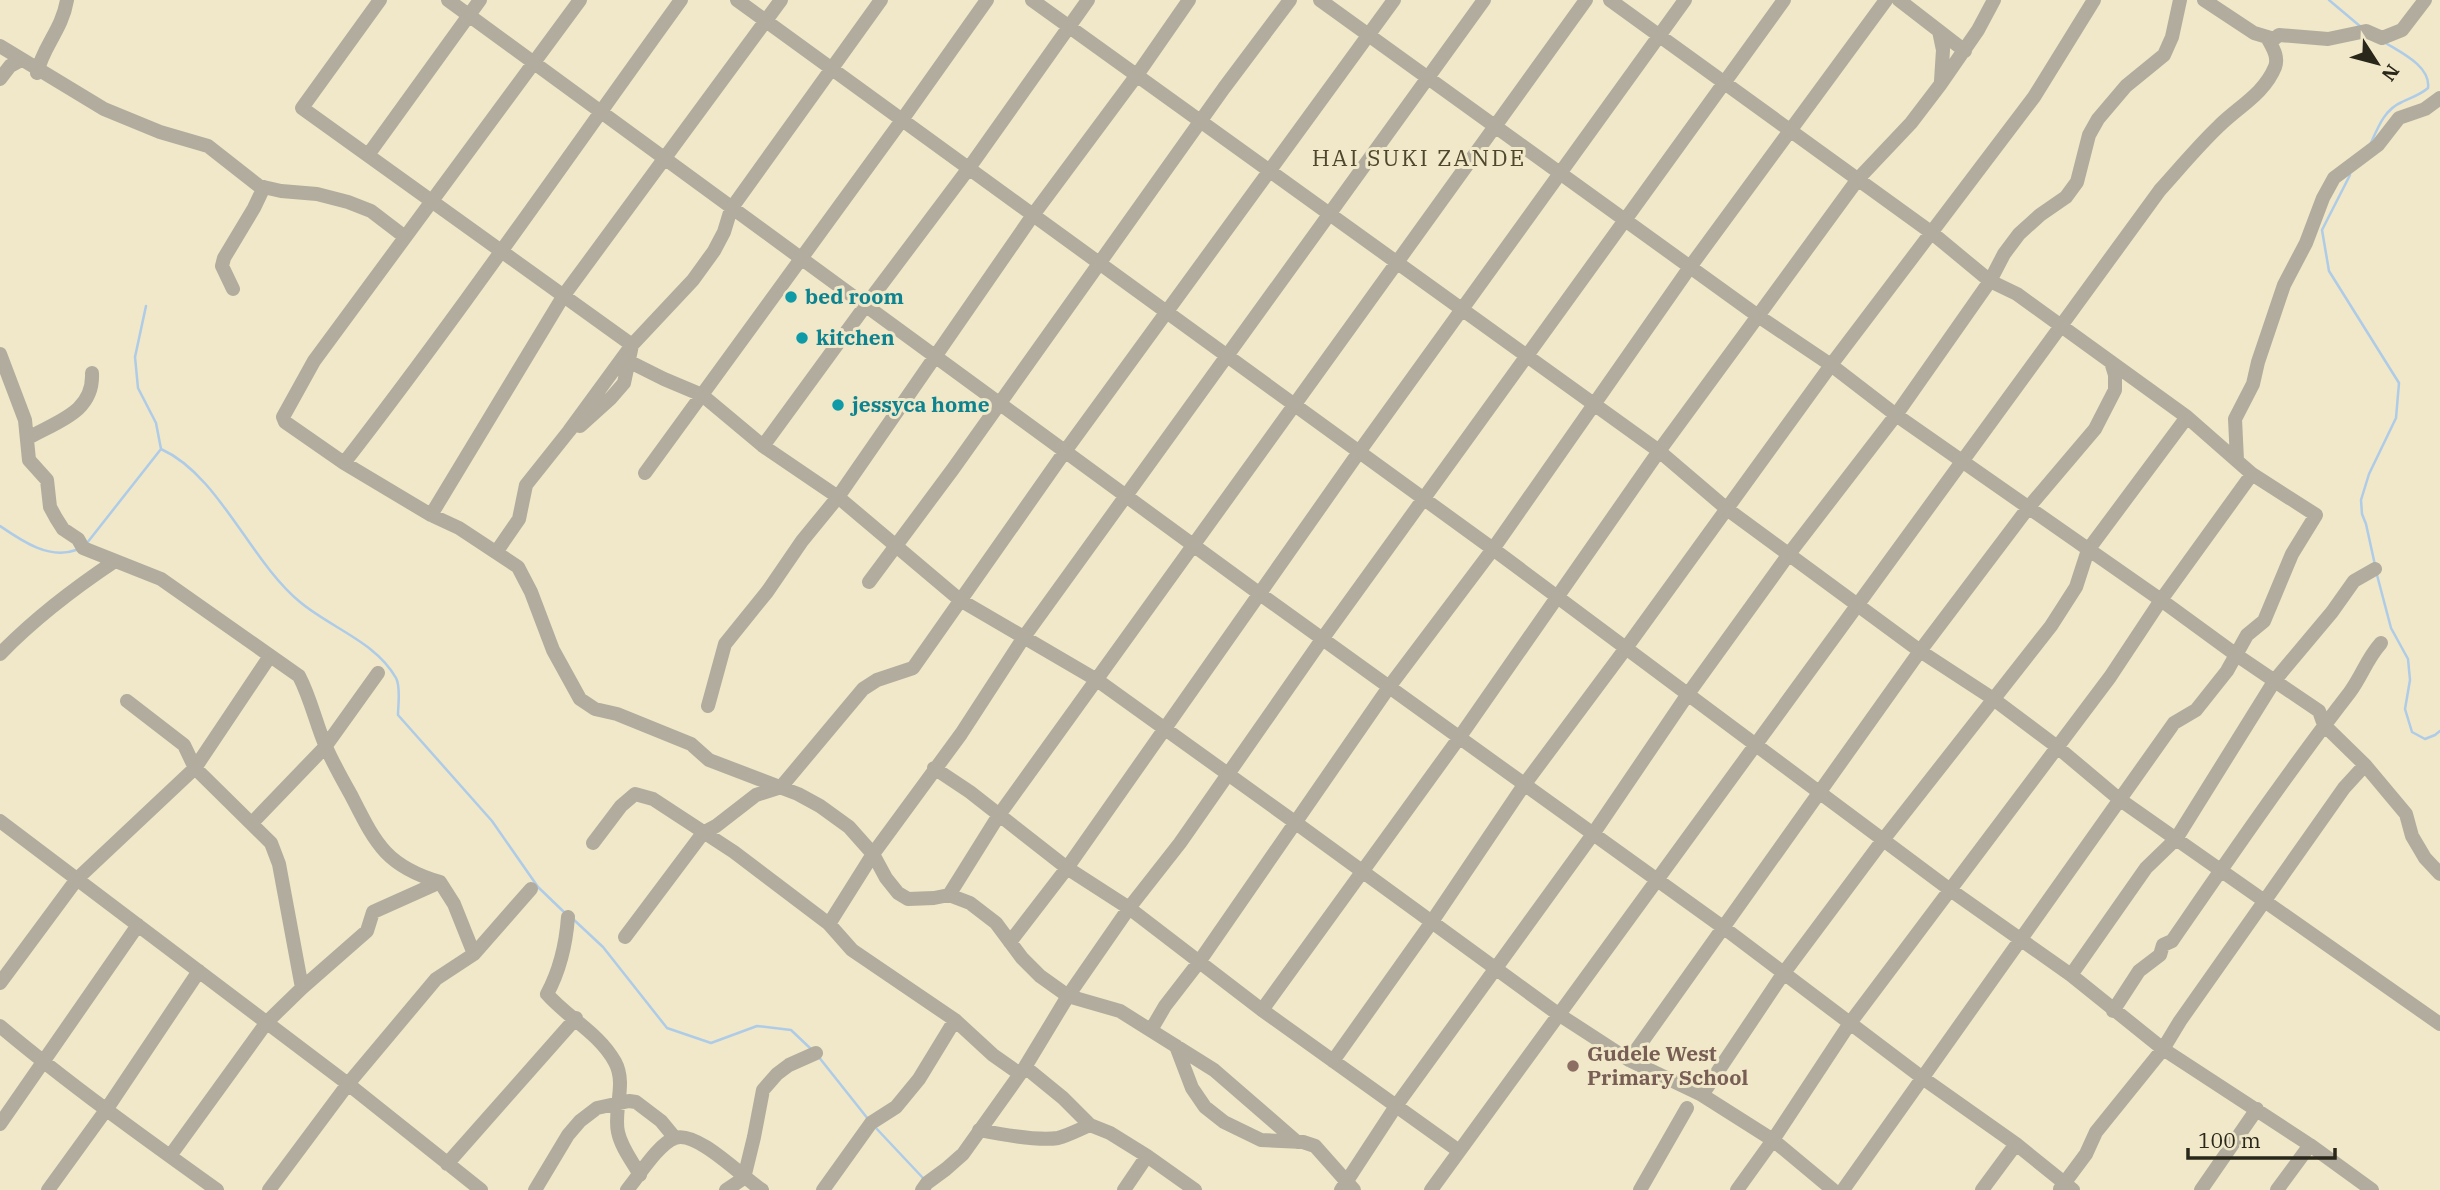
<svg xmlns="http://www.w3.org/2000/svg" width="2440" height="1190" viewBox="0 0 2440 1190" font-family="'IBM Plex Serif',serif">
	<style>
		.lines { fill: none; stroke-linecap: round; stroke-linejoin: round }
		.stream { stroke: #aecbe7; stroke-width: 2.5 }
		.minor { stroke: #b1ac9d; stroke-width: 14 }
		.culture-dot { fill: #0f9aa8; stroke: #f0e8c9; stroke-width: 2.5 }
		.education-dot { fill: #8d6e63; stroke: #f0e8c9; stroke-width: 2.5 }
		.labels { text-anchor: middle; stroke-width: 6; stroke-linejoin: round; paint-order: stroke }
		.culture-label { font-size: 21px; font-weight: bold; fill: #0d838f; stroke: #f0e8c9; text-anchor: start }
		.education-label { font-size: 21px; font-weight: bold; fill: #785e54; stroke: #f0e8c9; text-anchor: start }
		.neighbourhood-label { font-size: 23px; letter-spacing: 2px; fill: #4e472d; stroke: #f0e8c9 }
	</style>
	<rect width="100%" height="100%" fill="#f0e8c9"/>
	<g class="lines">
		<path class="stream" d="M2329,0L2361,27
			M2371,143C2378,127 2385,109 2402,102C2412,97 2420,95 2428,88C2431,66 2400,52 2384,42
			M2350,175L2322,230L2329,271L2399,383L2396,418L2369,474L2361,500L2362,514L2366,524L2375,565
			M146,306L135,357L138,388L156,423L161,449
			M0,526C22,541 49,560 76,550
			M87,543L161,449C219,475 250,561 300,602C331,628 376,642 396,678C401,687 398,705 398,715L492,821L538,887L565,913
			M2377,575L2391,628L2408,659L2410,680L2405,709L2412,732L2425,739L2435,735L2440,731
			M573,919L603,947L667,1028L711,1043L757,1026L791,1030L811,1049
			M818,1056L868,1119
			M875,1127L923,1178"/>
		<path class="minor" d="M380,0L302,108L632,345L624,383L611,398L580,426
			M448,0L1260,594L1724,928L1924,1079L2016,1144L2073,1190
			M580,0L314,361L283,417L285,422L344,463L431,515L459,528L518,567L531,592L553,650L580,699L595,709L617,714L691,744L709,760L798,794L820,806L849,827L873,854L886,878L898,893L908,899L934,898L949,895L970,903L996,923L1022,958L1040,976L1068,996L1120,1011L1214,1070L1297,1142
			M737,0L1493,549L1949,889L2071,975L2163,1049L2310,1145L2372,1190
			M1032,0L1659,451L1727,509L1920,651L1992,698L2056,746L2119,799L2440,1024
			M1088,0L969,168L866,305L763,446L838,497L960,600L1097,680L1296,823L1558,1014L1629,1060L1702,1095L1773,1140L1833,1190
			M1320,0L1758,316L1831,365L1896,415L2161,600L2235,654L2319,711L2324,725L2365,765L2406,814L2412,836L2425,858L2440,874
			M1610,0L1932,233L1990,281L2017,294L2187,417L2252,474L2316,515L2292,554L2264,621L2247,635L2227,671L2196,710L2174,723L1843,1190
			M1899,0L1965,51
			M2204,0L2254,33L2274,39L2279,35L2328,39L2366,31L2382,38L2402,30L2425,0
			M1939,31L1943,50L1941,81
			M0,46L104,109L160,132L208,146L259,186L281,191L317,194L348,202L371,211L405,237
			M37,73C43,46 62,30 67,0
			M0,79L10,66L21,60
			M368,155L480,0
			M233,289L222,266L224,258L254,208L264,187
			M0,354L25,420L29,460L47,480L50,507L56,518L63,529L78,539L83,548L161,579L299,676C311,699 316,724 326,747C333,763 342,779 351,795C375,842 385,866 440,882L454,904L474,954
			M630,362L664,379L702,395L763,446
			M28,438C58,421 94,412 92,373
			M2237,460L2235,419L2253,384L2258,362L2284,285L2306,243L2323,198L2334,178L2378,145L2399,118L2425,109L2440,98
			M344,463C461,312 569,155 681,0
			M645,473L902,120L987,0
			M431,515L564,295L781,0
			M497,551L519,519L526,485L569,431L632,345L693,280L714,251L724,232L731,209L881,0
			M869,582L953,469L1224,88L1290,0
			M0,654C35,618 73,589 115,561
			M127,701L184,745L195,768L271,843L279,864L302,988
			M708,706L725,644L767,592L802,541L838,497L1033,215L1137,75L1189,0
			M934,768L970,792L1067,868L1129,908L1262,1010L1459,1151
			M0,821L348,1084L481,1190
			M252,823L325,747L378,673
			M593,843L621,806L635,794L653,799L734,852L829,924L852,950L955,1020L993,1055L1020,1074
			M949,895L999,815L1586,0
			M568,917C566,944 560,970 547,994C568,1018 599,1033 615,1062C627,1084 613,1110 618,1132C621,1147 632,1161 640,1175
			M829,924L873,854L961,734L1024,637L1484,0
			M625,937L703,833L716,826L756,795L781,787L863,689L877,680L913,668L1066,450L1394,0
			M1010,942L1067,868L1359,452L1685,0
			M2071,975L2146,868L2176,839L2275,680L2332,612L2354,581L2375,569
			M0,983L77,879L195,768L270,656
			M1262,1010L1459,738L1659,451L1758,316L1858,179L1911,123L1940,85L1978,30L1994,0
			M2113,1011L2139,971L2160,955L2163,945L2172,941C2230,857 2288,772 2350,692C2363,674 2366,660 2381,643
			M0,1026C69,1084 143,1137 217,1190
			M1151,1030L1165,1006L1199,962L1389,687L1493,549L1690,267L1886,0
			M1176,1046L1192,1088L1205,1107L1224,1122L1261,1140L1303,1142L1315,1146L1354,1190
			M1629,1060L1920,651L2028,508L2095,429L2115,390V375L2111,362
			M1333,1061L1431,923L1524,785L1626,648L1831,365L2034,97L2094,0
			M1025,1067L1063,1098L1090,1125L1110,1133L1147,1156L1195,1190
			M1702,1095L1783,974L1883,840L2051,626L2076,587L2088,550L2187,417
			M0,1124L138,925
			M979,1130C999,1134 1039,1141 1058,1138C1069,1135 1080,1129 1090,1125
			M170,1156L267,1022L302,988L367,931L373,912L440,882
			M447,1164L576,1018
			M2060,1189L2086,1154L2096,1132L2163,1049L2180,1021L2344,788L2365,765
			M48,1190L106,1110L199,971
			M269,1190L348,1084L436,979L474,954L531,889
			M535,1190L568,1135L580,1121L597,1108L629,1101L636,1102L661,1121L675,1138
			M627,1190C638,1177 659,1143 675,1138C697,1130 743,1178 762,1190
			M726,1190L744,1178L754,1137L763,1090L777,1074L789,1065L816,1053
			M823,1190L871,1123L896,1107L919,1079L955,1020
			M922,1190L927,1183L946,1169L963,1154L1025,1067L1068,996L1129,908L1180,843L1323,638L1784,0
			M1124,1190L1147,1156
			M1341,1190L1396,1106L1593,834L1688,694L1789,554L1896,415L1990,281L2004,254L2019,234L2040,215L2066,197L2077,182L2089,135L2098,119L2126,86L2164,55L2172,37L2180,0
			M1431,1190L2160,190C2179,169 2198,146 2219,126C2238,107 2264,94 2275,67C2279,56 2272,47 2267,37
			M1640,1190L1687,1108
			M1737,1190L1773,1140L1850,1023L2110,677L2161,600L2252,474
			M1982,1190L2016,1144
			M2201,1190L2257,1109
			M2277,1190L2310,1145"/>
	</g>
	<g class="culture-dot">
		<circle cx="791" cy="297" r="7"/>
		<circle cx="802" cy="338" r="7"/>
		<circle cx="838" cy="405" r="7"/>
	</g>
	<circle class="education-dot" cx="1573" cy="1066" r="7"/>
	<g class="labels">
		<g class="culture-label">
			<text x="805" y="304">bed room</text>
			<text x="816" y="345">kitchen</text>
			<text x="852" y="412">jessyca home</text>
		</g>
		<g class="education-label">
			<text x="1587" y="1061">Gudele West<tspan x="1587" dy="24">Primary School</tspan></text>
		</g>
		<g class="neighbourhood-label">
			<text x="1419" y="166">HAI SUKI ZANDE</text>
		</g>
	</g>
	<g transform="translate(2377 63) rotate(126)" stroke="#f0e8c9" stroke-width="5" paint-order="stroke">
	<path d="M0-5L12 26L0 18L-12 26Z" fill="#29261a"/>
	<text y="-10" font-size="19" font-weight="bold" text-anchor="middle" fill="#29261a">N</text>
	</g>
	<path d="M2188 1148v10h147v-10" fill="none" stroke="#29261a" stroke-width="3.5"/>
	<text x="2198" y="1148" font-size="21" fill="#29261a" stroke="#f0e8c9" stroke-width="5" paint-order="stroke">100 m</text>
</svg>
